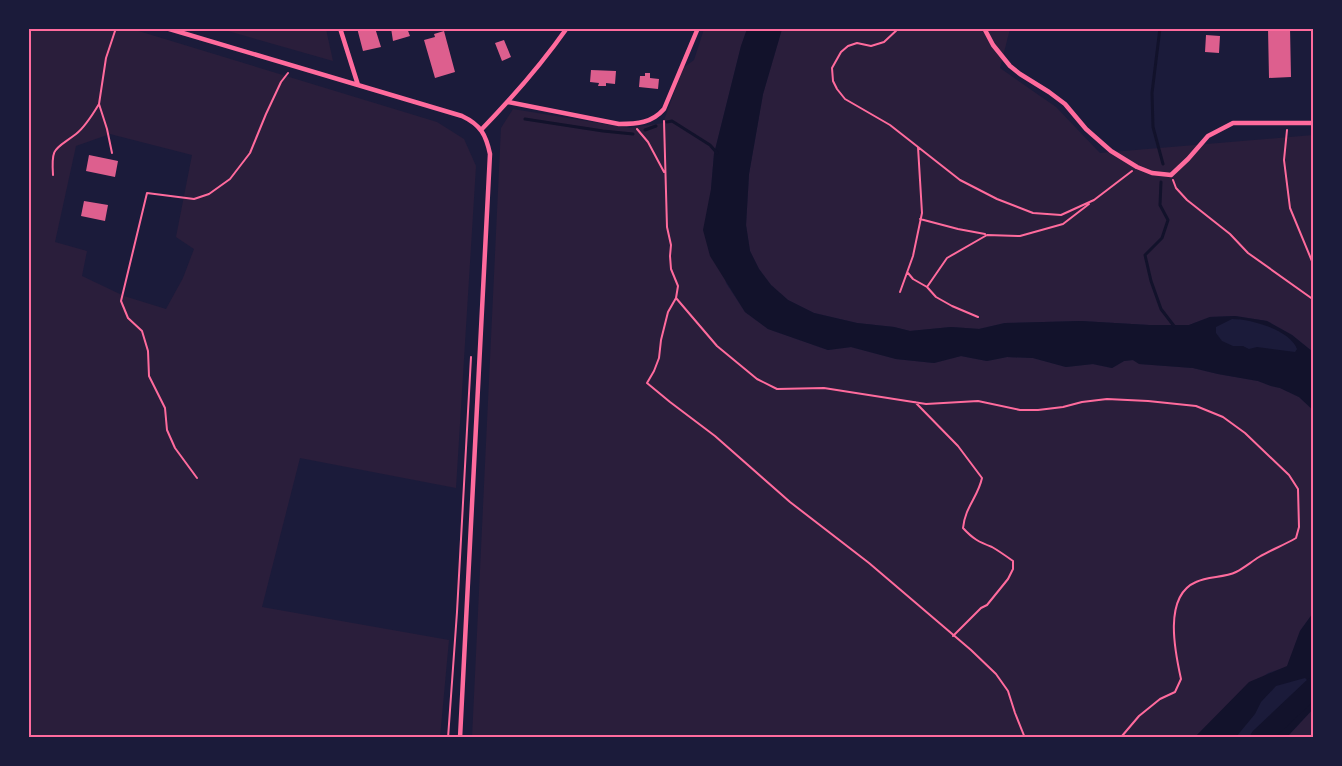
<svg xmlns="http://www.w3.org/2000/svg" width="1342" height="766" viewBox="0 0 1342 766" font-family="'Exo 2',sans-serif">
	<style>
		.green { fill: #2a1e3b; fill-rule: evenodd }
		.water { fill: #12122b; fill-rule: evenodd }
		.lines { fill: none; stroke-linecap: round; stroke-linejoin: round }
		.stream { stroke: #12122b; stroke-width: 3 }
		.river { stroke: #12122b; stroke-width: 20 }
		.building { fill: #dd5f8e }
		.path { stroke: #ff6b9d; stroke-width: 2 }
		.service { stroke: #ff6b9d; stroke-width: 2 }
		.minor { stroke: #ff6b9d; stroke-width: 4.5 }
		.neatline { fill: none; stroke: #ff6b9d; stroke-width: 2 }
	</style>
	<rect width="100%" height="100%" fill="#1b1b3a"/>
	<path class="green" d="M29,29H132L437,122L464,139L476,166L456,488L300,458L262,607L449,640L440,737H29ZM110,134L192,155L176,237L194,249L183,278L166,309L124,296L82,276L87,251L55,242L76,146Z
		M221,29H326L333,61Z
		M704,29H747L741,46L714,154L711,189L726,283L745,312L768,329L828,350L851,347L896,359L934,363L961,356L987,361L1007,357L1033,358L1066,367L1093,364L1112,368L1124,361L1133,360L1140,364L1193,368L1218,374L1258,381L1271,386L1280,388L1299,397L1313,410V613L1300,631L1287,667L1268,673L1226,707L1195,737L472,738L501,128L513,109L629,128L663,123L683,68L694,60Z
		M782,29H1010L1000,68L1056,107L1100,153L1313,135V352L1292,335L1267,321L1235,316L1210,317L1189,325H1149L1081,321L1005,323L979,329L951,327L910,331L894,327L857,323L814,313L788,300L771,285L759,269L750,251L746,225L749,174L763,94Z
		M1313,709V737L1287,738L1288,736Z"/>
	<path class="water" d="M747,29H782L763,94L749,174L746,225L750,251L759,269L771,285L788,300L814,313L857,323L894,327L910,331L951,327L979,329L1005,323L1081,321L1149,325H1189L1210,317L1235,316L1267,321L1292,335L1313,352V410L1299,397L1280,388L1271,386L1258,381L1218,374L1193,368L1139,364L1133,360L1124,361L1112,368L1093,364L1066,367L1033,358L1007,357L987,361L961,356L934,363L896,359L851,347L828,350L768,329L745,312L710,256L703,230L711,189L714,154L741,46ZM1232,319C1251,319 1290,330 1297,349L1295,352L1257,347L1249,349L1243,346H1233L1222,341L1216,333V327Z
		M1313,613V709L1287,737H1254L1255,735L1270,728L1277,717L1290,710L1307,695L1310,687L1308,681L1305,678L1276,686L1261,702L1255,714L1236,737H1195L1249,682L1287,666L1300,631Z"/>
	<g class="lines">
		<path class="stream" d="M1160,28L1152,93L1153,127L1163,164
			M525,119L603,131L633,134
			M667,122L672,121L710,145L717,153
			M645,130L656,126
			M1161,182L1160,205L1168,220L1162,238L1145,255L1151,281L1161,309L1174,326"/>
		<path class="river" d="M1260,738L1314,687"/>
	</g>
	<path class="building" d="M357,28H375L381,47L363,51Z
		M391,28H407L410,36L393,41Z
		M1268,28H1290L1291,77L1269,78Z
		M444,31L455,72L435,78L424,40L435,37L434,34Z
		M1206,35L1220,36L1219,53L1205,52Z
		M504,40L511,57L502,61L495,43Z
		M591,70L616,71L615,84L606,83V86H598L599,83L590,82Z
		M645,73H650V78L659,79L658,89L639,87L640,76H645Z
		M89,155L118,161L115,177L86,171Z
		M84,201L108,205L105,221L81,216Z"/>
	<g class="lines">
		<path class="path" d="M899,28L884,42L871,46L857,43L848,46L841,52L832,68L833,81L837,89L845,99L890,125L960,180L997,199L1033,213L1061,215L1094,200L1132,171
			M664,121L667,227L671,245L670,256L671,269L678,286L676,298L668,312L661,340L659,358L654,371L647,383L670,402L715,436L790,502L869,563L971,650L996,674L1008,691L1015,713L1025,738
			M637,129L648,142L664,172
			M1287,130L1284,160L1290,208L1314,266
			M1173,180L1176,188L1187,200L1230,234L1248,253L1314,300
			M920,219L958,229L985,234
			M908,273L913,279L927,287L936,297L952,306L978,317
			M927,287L947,258L987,235L1020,236L1063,224L1089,204
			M900,292L913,256L922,213L918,147
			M676,298L717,346L757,379L777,389L824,388L926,404L978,401L1020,410H1038L1063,407L1082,402L1107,399L1148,401L1196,406L1223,417L1245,433L1289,475L1298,489L1299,527L1296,538C1284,545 1271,550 1259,557C1251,562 1244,568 1236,572C1224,578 1208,576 1196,582C1163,596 1175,652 1181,679L1175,692L1160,699L1139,716L1122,736L1111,738
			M915,402L958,446L982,478C978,497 965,507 963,528C973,539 979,542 992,547C999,551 1006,556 1013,561V569L1008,579L987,605L981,608L953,636
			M197,478L175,448L167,430L165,408L149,376L148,351L142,331L128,318L121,301L147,193L194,199L209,194L230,179L250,153L266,114L281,82L288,73
			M448,738L457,612L471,357"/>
		<path class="service" d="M112,153L107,129L99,104L106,58L116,28
			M53,175C51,146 55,150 76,134C85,127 93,114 99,104"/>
		<path class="minor" d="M166,28L462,116C481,125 486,135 490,154L460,738
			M340,28L358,85
			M984,28L993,45L1010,66L1020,74L1049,92L1065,104L1086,129L1111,151L1137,167L1152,173L1171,175L1188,159L1208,136L1233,123H1314
			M508,102L619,124C637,124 652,123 664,109L698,28
			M481,130C512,98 541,65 567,28"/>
	</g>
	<rect width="1342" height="766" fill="none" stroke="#1b1b3a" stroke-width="60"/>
	<rect x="30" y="30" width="1282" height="706" class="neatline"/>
</svg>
